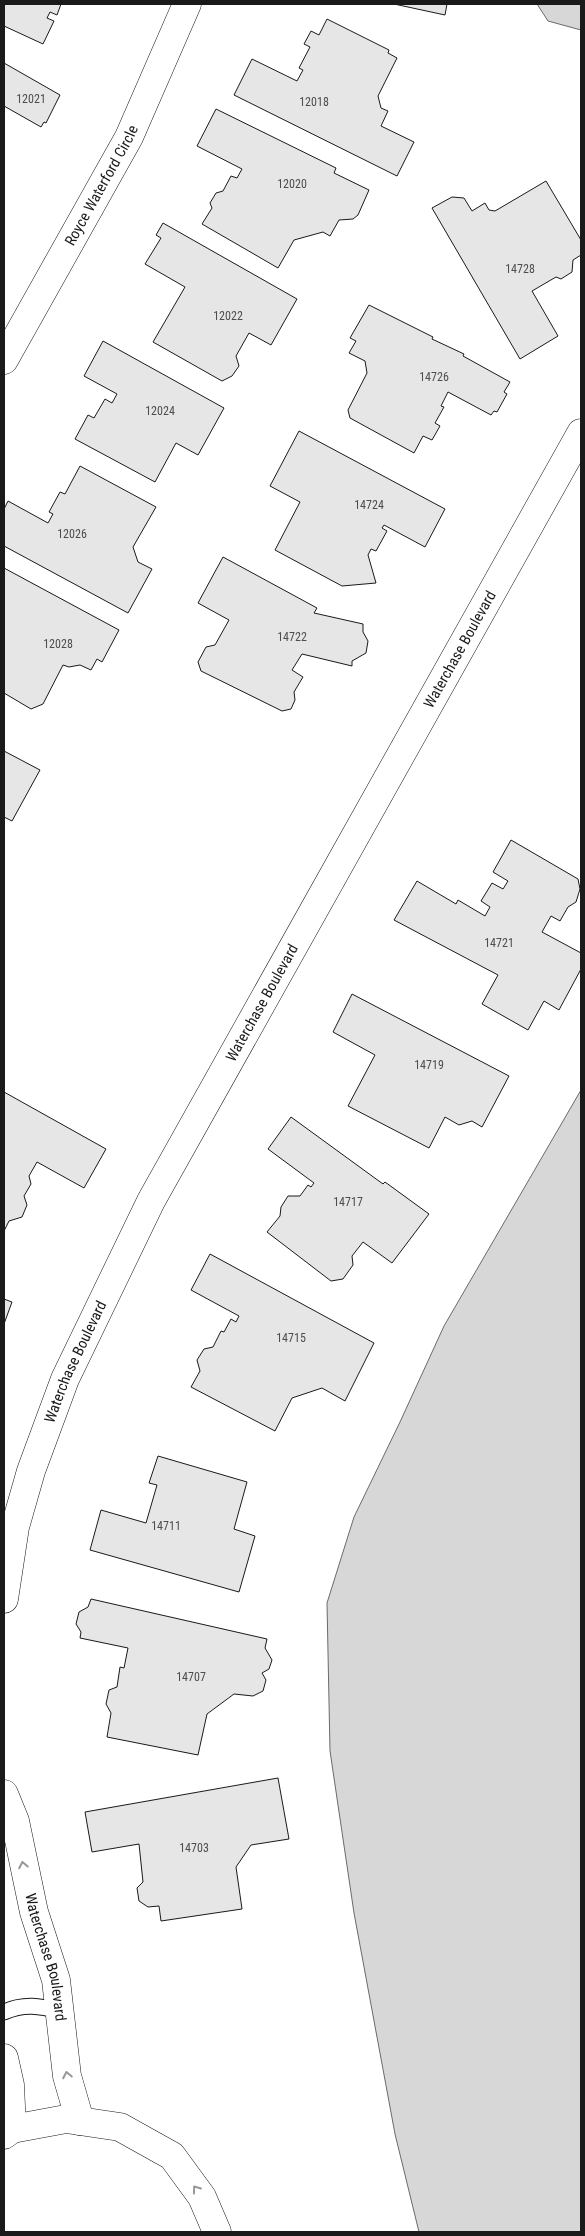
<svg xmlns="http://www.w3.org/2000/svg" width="585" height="2236" viewBox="0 0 585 2236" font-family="'Roboto Condensed',sans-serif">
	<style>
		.water { fill: #d7d7d7; stroke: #6a6a6a }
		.building { fill: #e6e6e6; stroke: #1a1a1a }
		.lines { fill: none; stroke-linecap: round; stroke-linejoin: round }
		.lane-casing { stroke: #1a1a1a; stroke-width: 17 }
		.street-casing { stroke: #1a1a1a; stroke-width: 29 }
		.lane { stroke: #fff; stroke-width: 15 }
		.street { stroke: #fff; stroke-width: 28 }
		.oneway { stroke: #989898 }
		.labels { text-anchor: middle; stroke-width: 4; stroke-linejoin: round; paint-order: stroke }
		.number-label { font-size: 12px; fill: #4d4d4d }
		.street-label { font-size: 15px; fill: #1a1a1a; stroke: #fff }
	</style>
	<rect width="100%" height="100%" fill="#fff"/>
	<path class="water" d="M537,4H581V30L548,21Z
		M581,1090V2232H419L395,2134L354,1913L330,1751L327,1603L354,1517L400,1422L444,1326Z"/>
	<path class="building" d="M4,4H61L57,15L50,12L47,18L54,21L43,44L4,26Z
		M394,4H447L445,15Z
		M327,19L389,50L388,53L397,58L378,96L381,108L388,111L381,126L414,142L397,176L234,95L252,59L297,81L303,70L299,68L310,47L304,44L311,31L319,35Z
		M4,63L60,95L46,123L44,122L41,127L4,106Z
		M216,109L336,168L334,173L369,190L358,215L353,219L339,220L330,236L323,232L294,240L278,268L202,224L212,208L210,203L216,193L223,191L231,176L237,178L242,169L197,146Z
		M546,181L581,240V255L573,260L572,272L561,279L556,277L532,291L558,336L520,359L432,208L452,197L464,198L472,211L485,203L489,210L495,211Z
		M163,223L297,299L271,345L249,333L236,356L239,366L232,376L222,381L153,342L185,287L145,264L161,238L156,235Z
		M369,305L433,337L432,339L464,354L463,356L510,382L504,392L507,394L497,412L494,411L491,415L448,392L441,406L444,407L435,423L440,426L432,440L423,436L414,453L350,418L348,410L367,373L365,361L349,353L356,341L350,338Z
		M103,341L224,408L198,455L176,443L155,482L75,439L88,415L94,418L105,399L112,403L117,394L84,376Z
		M299,431L445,509L425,547L384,525L382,528L387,531L376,551L371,549L368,555L376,583L342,586L275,550L300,502L270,486Z
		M80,466L156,507L133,547L138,562L152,569L128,613L4,546V509L8,501L48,523L53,514L49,512L60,492L65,494Z
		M223,557L317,608L314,613L363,624V632L368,641L366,653L352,661V666L302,654L292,670L303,677L294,692L295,700L291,709L282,711L201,671L198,662L206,647L215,645L229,620L198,603Z
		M4,568L119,630L102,662L97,659L91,670L80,665L69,667L63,665L43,704L31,709L4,693Z
		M4,751L40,770L12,821L4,817Z
		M511,840L578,879L580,889L576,902L568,907L560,921L551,916L542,932L581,953V969L559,1010L544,1001L528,1030L482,1004L498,975L394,920L417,881L456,904L458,900L485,916L490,907L481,901L492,883L503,889L508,881L493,872Z
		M352,994L509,1076L482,1127L472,1121L459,1125L445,1117L429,1148L348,1106L375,1055L333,1032Z
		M4,1092L106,1149L84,1188L37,1162L29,1176L31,1184L24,1196L27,1205L22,1217L9,1221L4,1231Z
		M291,1117L383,1184L385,1182L429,1214L392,1263L363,1242L352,1256L353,1265L343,1279L331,1281L267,1232L280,1216L281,1207L288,1196H300L308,1185L311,1187L314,1183L268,1149Z
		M210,1254L374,1343L345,1401L322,1388L292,1398L275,1431L191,1387L200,1371L197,1360L204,1349L213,1347L221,1331L224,1332L231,1319L236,1322L239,1316L191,1290Z
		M4,1299L12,1302L4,1324Z
		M158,1456L247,1482L234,1529L255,1536L239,1592L90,1550L101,1510L146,1523L157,1485L149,1483Z
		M91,1599L267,1639L265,1648L272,1660L269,1669L262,1673L266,1680L263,1691L253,1696L234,1694L207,1714L198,1755L107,1737L111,1713L106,1704L109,1690L117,1687L120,1667L124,1668L128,1648L80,1638L81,1632L76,1624L79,1612L88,1607Z
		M278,1778L289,1839L251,1845L236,1867L242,1909L161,1921L159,1906L148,1907L139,1901L137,1888L143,1882L139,1844L92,1852L85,1812Z"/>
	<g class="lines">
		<g class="lane-casing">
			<path id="lane" d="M4,2012C24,2003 40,2006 61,2011"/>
		</g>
		<g class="street-casing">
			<g id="street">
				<path id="s1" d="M4,360L129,137L187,4"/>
				<path id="s2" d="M4,1599L15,1527L31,1471L65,1379L151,1201L581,433"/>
				<path id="s3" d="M4,1794L15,1821L34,1912L56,1980L67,2076L80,2121"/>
				<path d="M4,2058L10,2085L12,2129"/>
				<path d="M4,2135L12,2129L66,2119L120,2127L172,2156L202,2197L217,2232"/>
			</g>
		</g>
		<use href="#lane" class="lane"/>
		<use href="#street" class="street"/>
	</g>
	<defs><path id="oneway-chevron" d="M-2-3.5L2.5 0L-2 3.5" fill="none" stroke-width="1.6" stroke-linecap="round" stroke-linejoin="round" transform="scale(1.25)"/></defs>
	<g class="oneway">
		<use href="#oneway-chevron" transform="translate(23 1865) rotate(-101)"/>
		<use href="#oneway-chevron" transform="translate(67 2075) rotate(-101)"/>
		<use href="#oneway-chevron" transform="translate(196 2189) rotate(-126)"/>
	</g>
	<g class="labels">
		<g class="number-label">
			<text x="31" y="103">12021</text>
			<text x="314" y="106">12018</text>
			<text x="292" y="188">12020</text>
			<text x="520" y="273">14728</text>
			<text x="228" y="320">12022</text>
			<text x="434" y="381">14726</text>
			<text x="160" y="415">12024</text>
			<text x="369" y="509">14724</text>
			<text x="72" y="538">12026</text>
			<text x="292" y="641">14722</text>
			<text x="58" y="648">12028</text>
			<text x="499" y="947">14721</text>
			<text x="429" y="1069">14719</text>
			<text x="348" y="1206">14717</text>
			<text x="291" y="1342">14715</text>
			<text x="166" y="1530">14711</text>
			<text x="191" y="1681">14707</text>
			<text x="194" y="1852">14703</text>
		</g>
		<g class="street-label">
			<text dy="5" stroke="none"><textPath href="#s1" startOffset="200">Royce Waterford Circle</textPath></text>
			<text dy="5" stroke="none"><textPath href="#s2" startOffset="1059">Waterchase Boulevard</textPath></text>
			<text dy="5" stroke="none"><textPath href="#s2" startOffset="654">Waterchase Boulevard</textPath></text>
			<text dy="5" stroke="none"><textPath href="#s2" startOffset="249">Waterchase Boulevard</textPath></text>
			<text dy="5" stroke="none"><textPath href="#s3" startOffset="169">Waterchase Boulevard</textPath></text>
		</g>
	</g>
	<rect width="585" height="2236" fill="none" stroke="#1a1a1a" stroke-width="10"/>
</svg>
